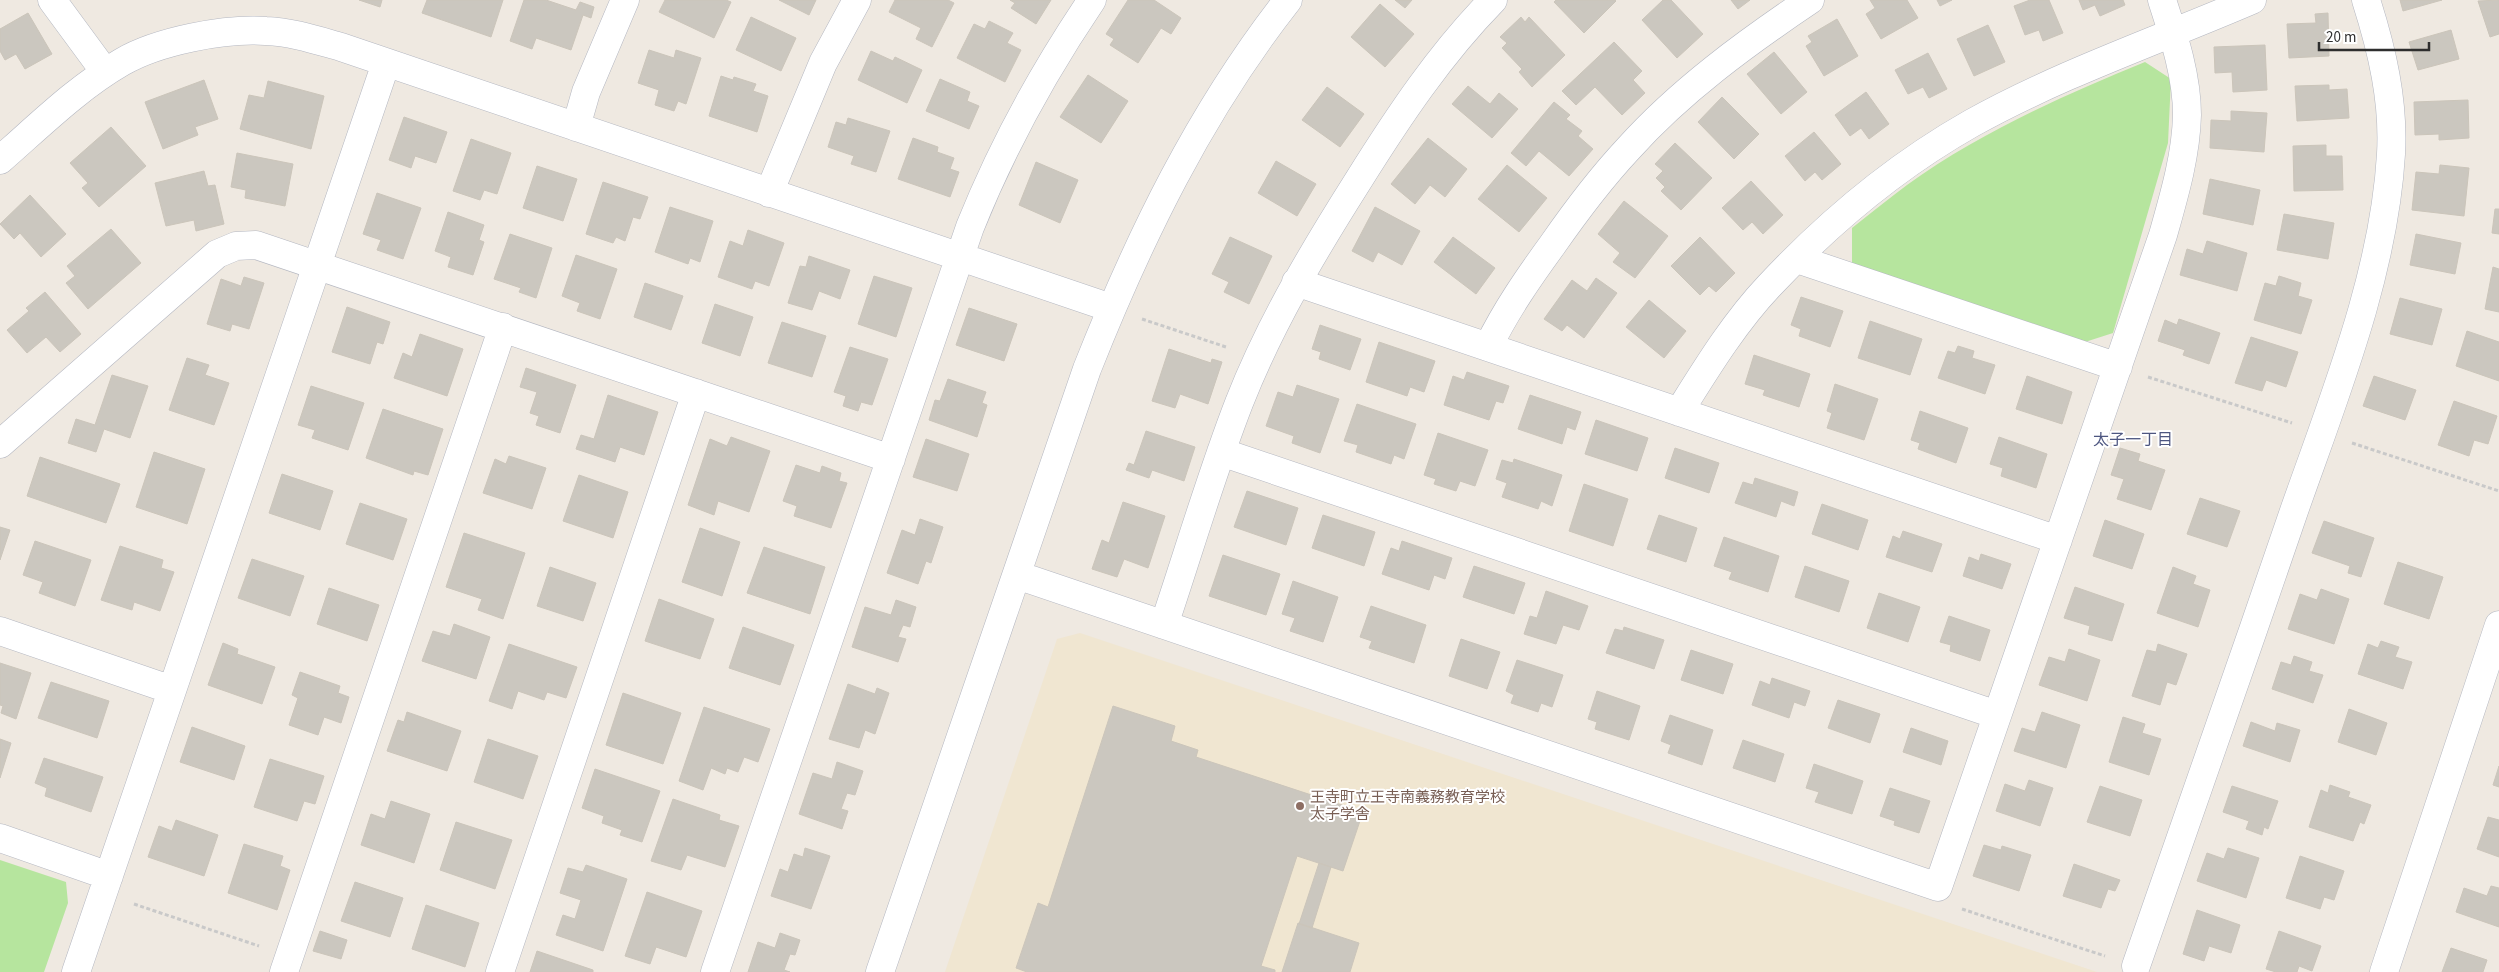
<svg xmlns="http://www.w3.org/2000/svg" width="2499" height="972" viewBox="0 0 2499 972" font-family="'Source Sans 3','Noto Sans JP',sans-serif">
	<style>
		.education { fill: #f0e6d1 }
		.green { fill: #b6e59e }
		.building { fill: #cbc7bf; stroke: #cbc5ba }
		.lines { fill: none; stroke-linecap: round; stroke-linejoin: round }
		.minor-casing { stroke: #b4b7c1; stroke-width: 29 }
		.path { stroke: #c9c9c9; stroke-width: 3; stroke-dasharray: 4 2.5; stroke-linecap: butt }
		.minor { stroke: #fff; stroke-width: 28 }
		.education-dot { fill: #8d6e63; stroke: #fff; stroke-width: 2 }
		.labels { text-anchor: middle; stroke-width: 4; stroke-linejoin: round; paint-order: stroke }
		.education-label { font-size: 15px; fill: #785e54; stroke: #fff; text-anchor: start }
		.neighbourhood-label { font-size: 16px; fill: #4d5680; stroke: #fff }
	</style>
	<rect width="100%" height="100%" fill="#efe9e1"/>
	<path class="education" d="M1080,633L2097,972H945L1057,639Z"/>
	<path class="green" d="M2145,62L2171,79L2168,143L2113,333L2085,342L1852,263V228C1870,214 1888,199 1907,185C1979,133 2062,96 2145,62Z
		M0,860L66,882L68,903L44,972H0Z"/>
	<path class="building" d="M359,0H382L380,7Z
		M427,0H503L491,37L422,13Z
		M524,0H546L576,10L580,2L594,7L591,18L583,15L571,50L536,38L532,49L510,41Z
		M665,0H726L731,2L714,38L659,12Z
		M779,0H816L809,15Z
		M895,0H948L954,3L932,47L916,39L921,28L889,12Z
		M1010,0H1051L1036,24L1011,8L1015,3Z
		M1128,0H1154L1181,18L1171,34L1161,28L1138,63L1110,45L1114,39L1106,34Z
		M1395,0H1412L1405,8Z
		M1556,0H1615L1616,1L1584,33L1554,2Z
		M1663,0H1671L1703,34L1677,58L1642,20Z
		M1731,0H1750L1738,9Z
		M1870,0H1907L1918,18L1881,39L1866,14L1875,8Z
		M1937,0H1952L1940,6Z
		M2030,0H2049L2063,33L2043,41L2039,30L2025,35L2014,6Z
		M2079,0H2123L2125,5L2100,16L2095,5L2083,10Z
		M2400,0H2442L2403,11Z
		M2499,0V34L2490,37L2478,1Z
		M1380,4L1414,34L1385,67L1351,37Z
		M28,13L52,54L25,69L16,54L5,60L0,51V29Z
		M2328,13L2329,56L2289,58L2287,24L2316,23L2315,14Z
		M751,17L796,38L781,71L736,50Z
		M1521,17L1525,22L1529,17L1565,55L1532,87L1519,72L1522,69L1502,48L1507,43L1500,37Z
		M1837,19L1858,56L1824,76L1806,46L1812,42L1808,36Z
		M989,21L1013,33L1007,43L1021,50L1005,82L957,58L974,24L985,29Z
		M1988,25L2005,62L1974,76L1957,39Z
		M2451,30L2459,59L2418,70L2409,42Z
		M1614,42L1642,71L1633,80L1645,93L1622,115L1595,87L1576,105L1562,91Z
		M2265,45L2267,90L2233,92L2232,72L2215,73L2214,47Z
		M649,50L674,58L676,50L701,58L686,104L678,101L674,111L655,105L659,90L638,83Z
		M871,51L893,61L895,57L922,70L907,103L858,80Z
		M1774,52L1807,92L1781,114L1747,74Z
		M1928,53L1947,89L1929,98L1923,87L1908,94L1895,70Z
		M1088,75L1128,101L1101,143L1060,117Z
		M721,76L733,80L734,77L756,84L753,91L768,96L757,132L709,116Z
		M940,79L970,92L967,101L979,106L969,129L926,111Z
		M204,80L218,119L195,127L198,135L163,149L145,102Z
		M268,81L324,96L311,149L240,129L249,95L264,98Z
		M2329,85V90L2347,89L2349,118L2297,121L2295,86Z
		M1468,86L1490,104L1499,93L1518,109L1492,138L1452,104Z
		M1327,87L1364,114L1340,147L1302,120Z
		M1866,92L1889,124L1869,139L1861,128L1850,136L1835,115Z
		M1722,97L1759,134L1734,159L1698,122Z
		M2468,100L2469,138L2439,140V134L2415,135L2414,102Z
		M1554,102L1570,115L1566,119L1582,131L1578,136L1593,149L1569,176L1539,151L1526,166L1511,153Z
		M2231,111L2267,113L2264,152L2210,148L2211,120L2231,121Z
		M404,117L447,132L436,163L415,156L411,168L389,160Z
		M848,118L890,131L876,172L851,164L854,156L828,147L836,122L846,125Z
		M111,127L146,166L99,207L82,188L88,183L70,163Z
		M1814,132L1841,164L1822,180L1815,172L1805,181L1785,156Z
		M913,138L938,147L937,152L954,158L950,169L959,172L950,197L898,179Z
		M1428,138L1467,169L1445,197L1430,185L1415,204L1391,184Z
		M471,139L511,153L497,194L484,190L480,200L453,191Z
		M1675,143L1712,178L1681,210L1661,191L1665,187L1656,178L1663,171L1655,164Z
		M2326,145V156H2342L2343,190L2294,191L2293,146Z
		M237,153L293,164L285,206L245,198L246,190L231,187Z
		M1276,161L1316,184L1297,216L1258,193Z
		M1036,162L1078,180L1060,223L1019,205Z
		M1507,165L1547,198L1519,232L1478,199Z
		M2440,165L2469,168L2464,216L2412,210L2416,172L2439,174Z
		M537,166L577,179L563,221L523,208Z
		M204,171L208,186L215,185L224,224L196,231L194,220L166,226L155,183Z
		M2210,179L2260,190L2253,225L2203,214Z
		M1751,181L1783,215L1763,234L1752,222L1743,230L1722,208Z
		M603,182L648,197L640,219L633,217L625,241L616,237L613,243L586,234Z
		M377,193L421,208L403,259L377,250L381,240L363,234Z
		M30,195L66,234L41,257L20,233L14,239L0,224Z
		M1624,201L1668,236L1635,278L1613,262L1620,253L1598,234Z
		M670,207L713,221L700,262L690,258L688,264L655,252Z
		M1375,207L1420,231L1402,265L1378,252L1373,262L1352,251Z
		M2495,209H2499V234L2492,233Z
		M448,212L484,225L479,240L484,242L473,275L448,267L451,257L435,251Z
		M2284,214L2334,223L2328,259L2277,250Z
		M111,229L141,263L88,309L66,283L75,276L67,266Z
		M748,230L784,243L769,286L755,281L752,289L718,277L730,241L743,246Z
		M510,234L552,248L536,298L519,292L521,288L494,279Z
		M2416,234L2461,243L2455,274L2410,265Z
		M1230,237L1272,256L1249,304L1224,292L1229,282L1212,274Z
		M1453,237L1495,268L1476,294L1434,262Z
		M1700,237L1735,273L1716,292L1709,286L1700,295L1671,266Z
		M2207,241L2247,253L2237,291L2180,275L2187,249L2203,254Z
		M576,255L617,269L600,319L577,311L580,303L562,296Z
		M809,256L850,270L840,299L819,291L812,310L788,303L800,266L806,267Z
		M2493,267L2499,269V312L2485,309Z
		M874,276L912,288L896,337L858,324Z
		M2279,276L2301,283L2298,296L2312,300L2301,334L2254,320L2265,283L2276,286Z
		M244,277L264,283L249,329L232,324L230,331L207,324L221,279L241,286Z
		M1596,278L1617,293L1584,338L1567,325L1562,331L1544,319L1572,280L1587,291Z
		M645,283L683,296L671,330L634,317Z
		M45,292L81,334L60,352L46,337L27,353L7,330L29,311L26,308Z
		M1801,297L1843,311L1830,347L1799,336L1801,329L1791,325Z
		M2400,298L2442,309L2432,345L2390,334Z
		M1649,300L1686,331L1664,358L1626,327Z
		M715,304L753,317L740,356L702,343Z
		M347,307L390,322L383,344L377,342L370,364L332,352Z
		M969,308L1017,324L1004,361L956,345Z
		M2179,319L2220,333L2209,364L2183,355L2185,350L2158,341L2165,320L2177,325Z
		M1870,321L1922,339L1910,375L1858,358Z
		M782,322L826,336L812,377L768,363Z
		M1320,325L1361,339L1350,370L1319,359L1321,352L1312,349Z
		M2467,331L2499,342V381L2456,366Z
		M420,334L463,349L447,396L394,378L403,353L412,357Z
		M2251,337L2298,352L2286,387L2266,380L2262,391L2235,383Z
		M1379,342L1435,361L1424,392L1410,387L1407,396L1366,382Z
		M1958,346L1974,351L1972,358L1995,365L1985,394L1938,378L1948,351L1955,353Z
		M850,347L888,359L872,405L861,402L858,411L843,406L846,396L834,392Z
		M1169,349L1211,363L1212,359L1222,362L1208,404L1180,394L1175,408L1152,401Z
		M1754,355L1810,374L1799,407L1763,395L1765,390L1745,384Z
		M187,358L209,365L205,375L229,383L214,425L169,410Z
		M526,368L576,385L560,433L536,425L539,416L530,413L537,392L520,387Z
		M1467,372L1509,386L1503,403L1496,401L1489,420L1444,405L1453,376L1464,380Z
		M112,375L148,386L130,438L104,429L96,452L68,443L76,419L95,425Z
		M2027,376L2072,392L2062,424L2016,409Z
		M2374,376L2416,390L2405,420L2363,406Z
		M948,379L986,392L982,403L987,405L977,437L929,420L935,400L940,401Z
		M1835,384L1878,399L1864,440L1827,428L1832,413L1827,411Z
		M1297,385L1339,399L1320,453L1292,443L1294,436L1266,426L1278,392L1293,397Z
		M311,386L364,403L348,450L312,438L315,430L298,425Z
		M608,395L658,412L644,455L620,447L615,462L576,449L581,435L594,439Z
		M1530,395L1581,412L1575,430L1567,427L1562,444L1518,429Z
		M2454,401L2497,416L2488,444L2474,440L2469,456L2438,445Z
		M1357,404L1416,424L1404,459L1394,455L1391,464L1356,452L1358,445L1344,441Z
		M383,409L443,429L428,475L414,471L413,475L366,458Z
		M1920,411L1968,428L1956,463L1918,449L1920,443L1911,440Z
		M1596,420L1648,438L1637,471L1585,454Z
		M1146,431L1195,447L1184,481L1152,470L1149,478L1126,470L1129,463L1134,465Z
		M1438,433L1488,450L1475,486L1460,481L1456,491L1434,484L1436,479L1424,475Z
		M731,437L770,451L749,512L718,501L714,515L688,505L710,439L727,446Z
		M1999,437L2047,454L2036,488L2001,476L2003,468L1990,464Z
		M926,439L969,454L957,491L913,477Z
		M1675,448L1719,463L1709,493L1665,478Z
		M2120,448L2140,454L2138,461L2165,470L2151,510L2117,499L2124,479L2111,475Z
		M154,452L205,469L187,524L136,507Z
		M509,456L546,468L532,509L483,493L495,459L506,464Z
		M40,457L120,484L106,523L27,496Z
		M1514,459L1562,475L1552,506L1541,501L1538,509L1502,497L1507,483L1496,479L1502,460L1513,463Z
		M796,465L820,473L822,466L841,473L839,481L847,483L831,528L794,516L797,506L783,501Z
		M282,474L333,491L320,530L269,513Z
		M579,475L628,492L613,538L563,521Z
		M1755,478L1798,492L1794,506L1781,501L1776,517L1735,503L1743,482L1753,485Z
		M1584,484L1628,499L1613,546L1569,531Z
		M1247,491L1298,508L1286,545L1234,527Z
		M2200,498L2240,511L2227,547L2187,534Z
		M1123,502L1165,516L1148,568L1124,559L1117,577L1092,569L1102,540L1109,543Z
		M360,503L407,519L393,560L346,544Z
		M1822,504L1868,520L1858,550L1812,534Z
		M1323,515L1375,532L1364,566L1312,548Z
		M1659,515L1697,528L1686,562L1647,549Z
		M920,519L943,527L931,563L926,561L918,584L887,573L902,530L915,535Z
		M2105,520L2144,534L2132,569L2093,556Z
		M2324,521L2374,538L2361,577L2348,573L2350,566L2312,553Z
		M0,527L10,530L0,560Z
		M700,528L740,542L722,596L682,582Z
		M1903,531L1942,544L1932,572L1886,557L1893,536L1900,539Z
		M464,533L525,553L503,619L478,610L482,599L446,587Z
		M1724,537L1779,556L1768,592L1729,579L1732,572L1714,566Z
		M35,541L91,560L75,606L39,593L43,582L23,575Z
		M1402,541L1452,558L1445,579L1434,575L1429,590L1382,574L1391,548L1399,551Z
		M120,546L163,560L161,568L174,572L160,611L134,602L132,610L101,600Z
		M764,547L825,567L810,614L747,593Z
		M1981,554L2011,564L2002,589L1963,576L1969,557L1979,561Z
		M1223,555L1280,574L1266,615L1209,596Z
		M252,559L304,576L290,616L238,598Z
		M2398,562L2443,577L2429,619L2384,604Z
		M1474,566L1525,583L1514,614L1463,597Z
		M1805,566L1849,581L1839,612L1795,597Z
		M550,567L596,583L583,621L537,606Z
		M2173,567L2196,576L2193,584L2210,590L2198,627L2157,613Z
		M1293,581L1338,597L1323,642L1290,631L1295,618L1282,614Z
		M2075,587L2124,604L2112,641L2088,634L2090,626L2064,618Z
		M329,588L379,605L367,641L317,624Z
		M2321,589L2349,599L2334,644L2288,629L2300,594L2317,600Z
		M1546,591L1588,606L1579,630L1563,625L1556,644L1524,634L1530,616L1537,618Z
		M1879,593L1920,607L1908,642L1867,628Z
		M659,599L714,619L700,659L645,641Z
		M896,600L916,607L910,627L903,625L898,637L906,639L898,662L852,647L865,607L891,615Z
		M1371,606L1426,625L1414,663L1369,648L1372,641L1360,637Z
		M1949,616L1990,630L1980,661L1950,651L1951,645L1940,642Z
		M454,624L490,637L476,679L422,661L433,631L450,636Z
		M743,627L794,645L780,685L729,668Z
		M1624,627L1664,640L1654,669L1606,653L1615,629L1623,631Z
		M1461,639L1500,652L1487,689L1449,676Z
		M2381,641L2399,647L2395,657L2412,662L2403,689L2358,674L2368,644L2378,648Z
		M223,643L238,649L237,654L275,667L262,704L208,685Z
		M509,644L577,667L566,698L547,692L544,700L518,691L512,709L489,701Z
		M2158,644L2187,654L2176,685L2167,682L2160,705L2132,696L2147,650L2156,652Z
		M2069,649L2100,660L2087,701L2039,685L2049,657L2065,662Z
		M1691,650L1733,664L1723,694L1681,680Z
		M2294,656L2312,662L2309,671L2323,675L2313,703L2272,689L2281,662L2291,665Z
		M1517,660L1563,675L1552,707L1541,703L1538,712L1511,703L1514,695L1506,691Z
		M0,663L31,673L16,719L1,713L3,706L0,705Z
		M300,672L340,686L338,693L349,697L341,723L324,717L318,735L289,725L298,698L292,695Z
		M1772,678L1810,691L1805,706L1794,702L1789,718L1752,705L1760,681L1770,685Z
		M51,682L109,701L97,738L38,718Z
		M848,684L875,694L877,688L889,693L875,734L865,730L859,748L829,739Z
		M1597,691L1640,706L1629,740L1595,729L1597,722L1588,719Z
		M623,693L681,713L663,764L606,745Z
		M1838,700L1880,714L1870,743L1828,728Z
		M1113,706L1175,726L1171,741L1198,750L1196,757L1363,812L1343,871L1297,856L1261,966L1275,970V972H1027L1016,968L1038,903L1048,907Z
		M704,707L770,729L758,762L744,757L738,772L727,768L725,774L711,768L703,790L679,781Z
		M2349,709L2387,723L2376,755L2338,742Z
		M407,712L461,731L447,771L387,751L398,720L404,722Z
		M2042,712L2080,725L2066,768L2014,751L2022,728L2035,732Z
		M1670,715L1713,730L1702,765L1668,753L1671,745L1661,741Z
		M2123,717L2145,724L2142,733L2161,739L2149,775L2109,762Z
		M2251,722L2275,731L2277,723L2300,730L2290,762L2243,746Z
		M192,727L245,746L234,780L180,762Z
		M1911,728L1948,741L1941,765L1903,752Z
		M0,739L11,743L0,778Z
		M488,739L538,756L523,799L474,782Z
		M1743,740L1784,754L1775,782L1733,768Z
		M44,758L103,777L91,812L45,796L47,788L35,783Z
		M270,759L324,776L315,804L304,801L297,821L254,807Z
		M837,762L863,771L855,795L847,793L841,809L848,811L842,829L799,814L813,773L832,779Z
		M1814,764L1863,781L1852,814L1815,802L1819,792L1806,788Z
		M2499,766V787L2493,785Z
		M595,769L660,791L642,842L620,835L622,830L602,823L604,816L582,808Z
		M2029,780L2053,788L2040,826L1996,811L2005,784L2025,791Z
		M2330,785L2350,792L2348,797L2371,805L2364,824L2360,822L2353,841L2309,827L2321,790L2328,793Z
		M2100,786L2142,800L2130,836L2087,822Z
		M2232,786L2278,801L2268,829L2264,827L2262,835L2246,829L2249,821L2223,812Z
		M1890,788L1930,801L1919,833L1894,825L1895,821L1880,816Z
		M673,799L720,815L719,820L739,826L725,867L687,855L681,870L651,861Z
		M391,801L430,814L414,863L361,845L371,814L385,819Z
		M2488,817L2499,820V857L2477,849Z
		M176,820L218,835L204,876L148,857L159,826L172,831Z
		M456,822L512,840L495,889L440,870Z
		M244,844L283,856L280,866L290,870L277,910L228,893Z
		M1984,845L2001,850L2002,846L2031,855L2019,891L1973,876Z
		M805,848L830,856L811,909L771,896L780,869L788,872L794,854L803,857Z
		M2228,848L2259,858L2246,898L2197,881L2207,853L2224,859Z
		M2300,856L2344,871L2334,900L2324,897L2320,909L2286,898Z
		M1319,863L1331,867L1312,928L1299,924Z
		M2074,864L2120,880L2115,891L2108,889L2101,908L2063,896Z
		M586,865L627,879L603,951L556,935L563,915L575,919L581,900L560,893L568,868L583,872Z
		M355,882L403,898L390,937L341,921Z
		M2491,886L2499,888V927L2456,912L2464,888L2487,896Z
		M647,892L702,911L686,957L656,947L650,964L625,956Z
		M426,905L479,923L465,967L412,949Z
		M2197,910L2240,925L2231,953L2209,946L2204,961L2183,954Z
		M1298,923L1359,943L1350,972H1282Z
		M320,931L347,940L341,959L313,951Z
		M2279,931L2321,946L2312,971L2299,966L2297,972H2276L2266,969Z
		M780,933L800,940L795,955L790,954L784,970L790,972H748L758,942L775,948Z
		M2451,948L2487,960L2483,972H2442Z
		M537,951L593,970V972H530Z"/>
	<g class="lines">
		<g class="minor-casing">
			<path id="minor" d="M52,0L105,72
				M576,127L586,92L625,0
				M0,160C39,126 77,88 122,62C158,41 225,28 266,31C292,32 316,40 341,47L1111,308
				M769,193L823,63L857,0
				M1797,259L2118,367
				M1296,282L2058,540
				M1488,347C1506,310 1529,277 1553,244C1576,211 1600,179 1628,149C1680,91 1746,43 1810,0
				M1679,412C1706,369 1734,323 1769,286C1828,223 1896,166 1972,123C2060,74 2159,40 2252,0
				M0,444L217,254L236,246L256,245L891,459
				M1221,452L1997,715
				M1017,575L1938,887L2163,235C2174,196 2186,156 2187,115C2187,76 2174,37 2162,0
				M1164,625C1189,551 1211,475 1239,403C1270,324 1313,252 1358,181C1398,117 1440,54 1493,0
				M0,631L172,690
				M0,838L109,876
				M2136,966C2189,815 2242,663 2294,511C2334,397 2384,275 2391,154C2394,101 2382,50 2366,0
				M76,972L386,63
				M284,972L503,327
				M500,972L696,393
				M715,972L970,227C1002,147 1044,71 1092,0
				M880,972L1087,369C1139,238 1200,112 1288,0
				M2384,972L2499,625"/>
		</g>
		<path class="path" d="M1142,319L1226,347
			M2148,377L2292,423
			M2352,443L2499,491
			M134,904L259,946
			M1962,909L2105,956"/>
		<use href="#minor" class="minor"/>
	</g>
	<circle class="education-dot" cx="1300" cy="806" r="5"/>
	<g class="labels">
		<g class="education-label">
			<text x="1310" y="802">王寺町立王寺南義務教育学校<tspan x="1310" dy="17">太子学舎</tspan></text>
		</g>
		<g class="neighbourhood-label">
			<text x="2133" y="445">太子一丁目</text>
		</g>
	</g>
	<path d="M2319 42v8h110v-8" fill="none" stroke="#2e2e2e" stroke-width="2.5"/>
	<text x="2326" y="42" font-size="15" fill="#2e2e2e" stroke="#ffffff" stroke-width="4" paint-order="stroke">20 m</text>
</svg>
